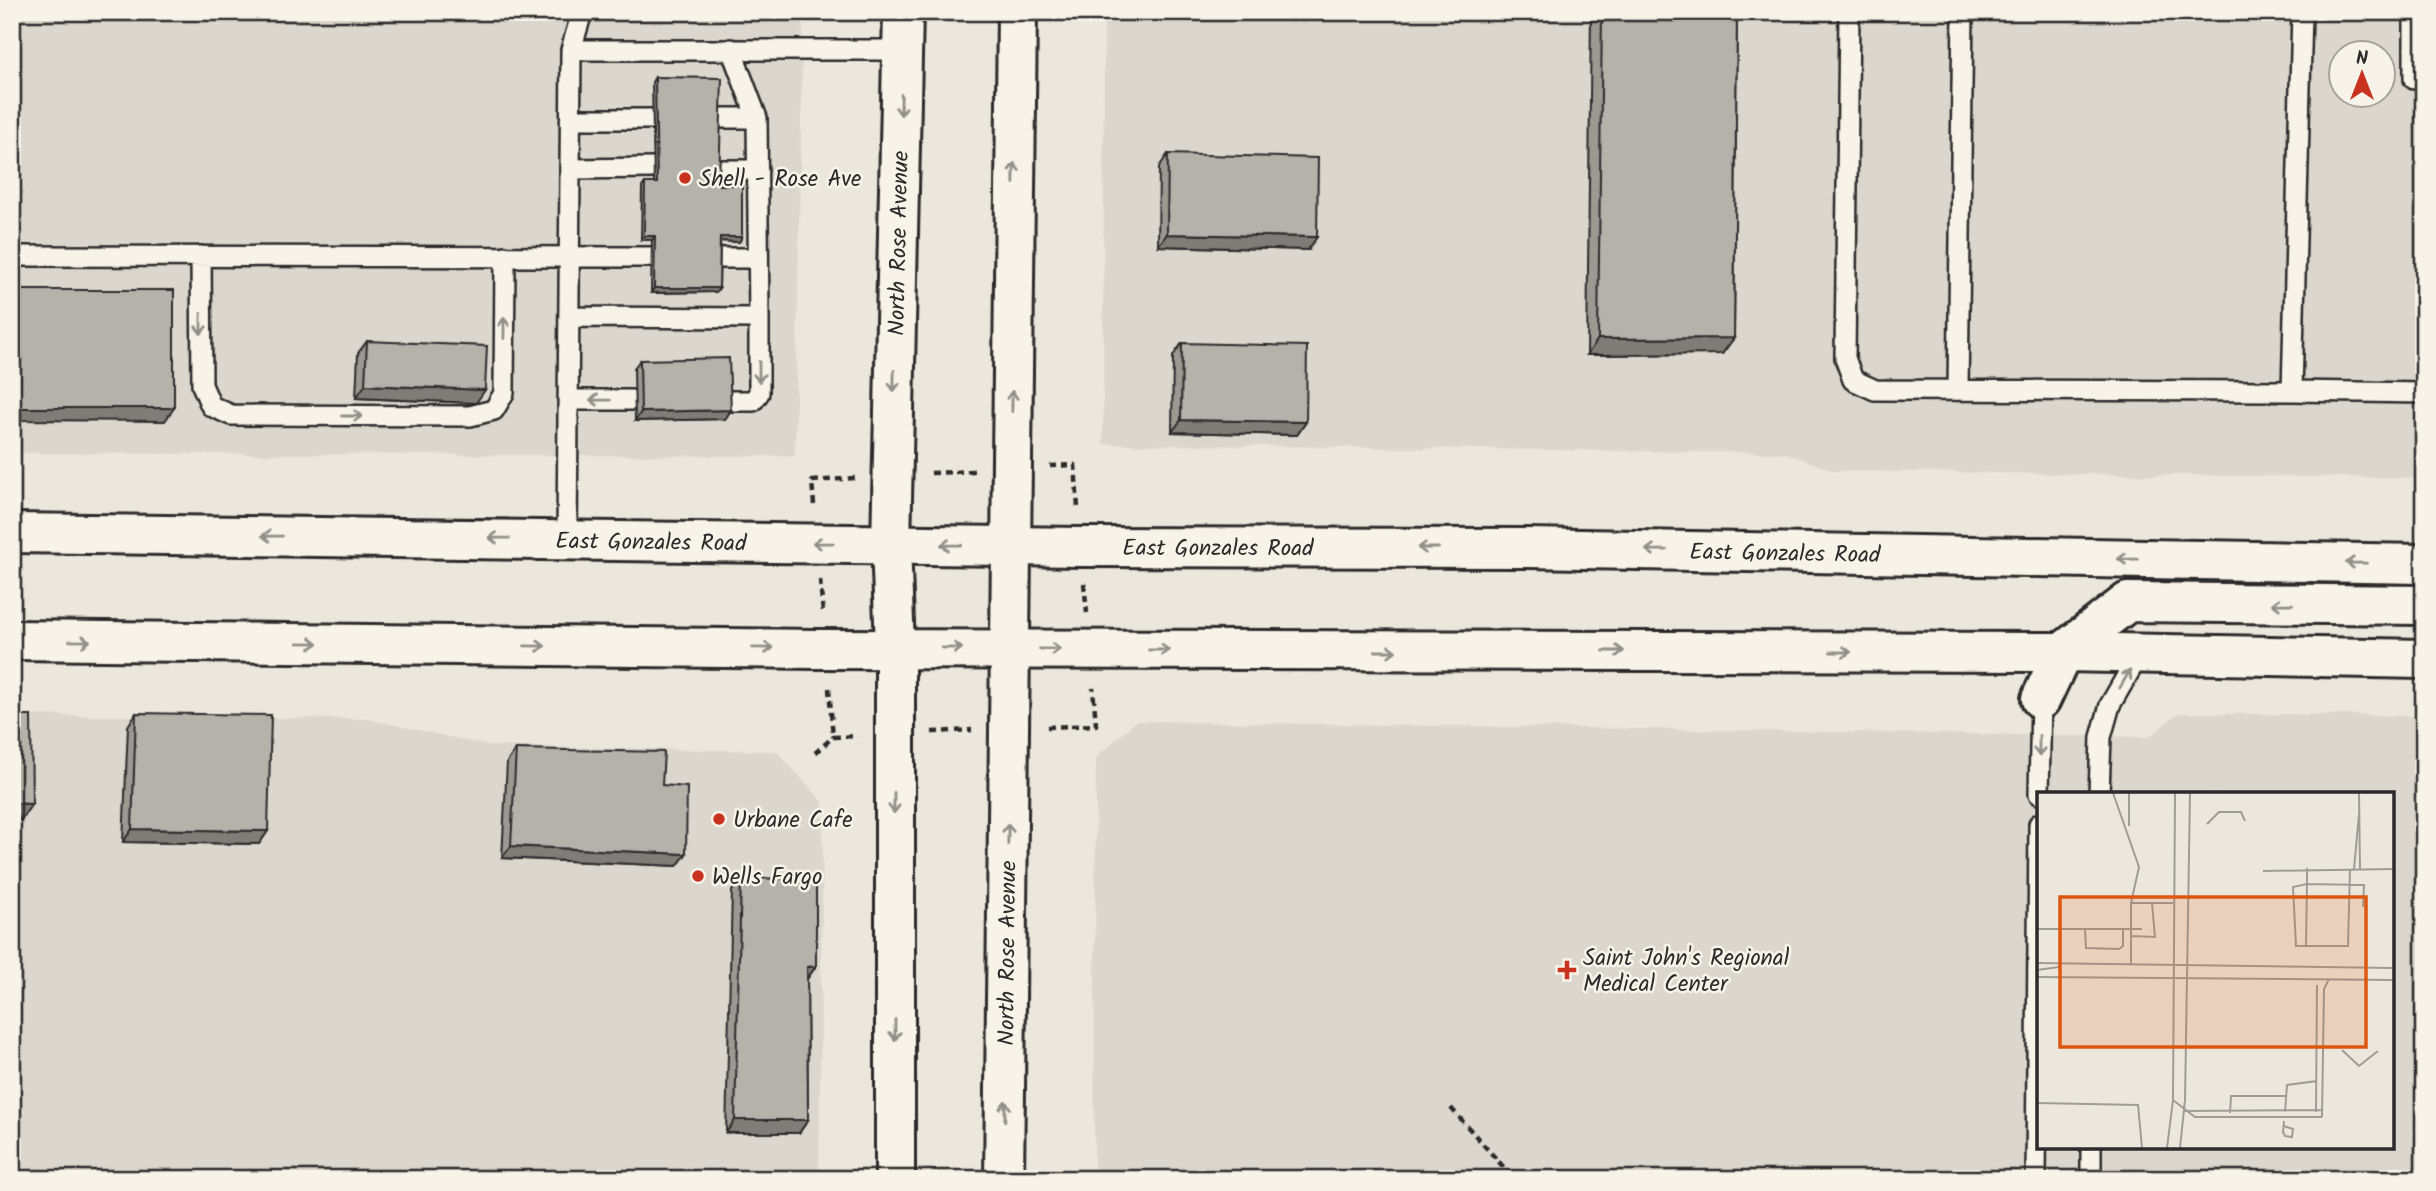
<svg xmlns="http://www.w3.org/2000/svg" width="2436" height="1191" viewBox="0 0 2436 1191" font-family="Kalam,sans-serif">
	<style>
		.built { fill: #dbd7ce; fill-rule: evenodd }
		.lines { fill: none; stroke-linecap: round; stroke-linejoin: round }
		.lane-casing { stroke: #2b2b2b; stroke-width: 24 }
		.secondary-casing { stroke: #2b2b2b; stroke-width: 44 }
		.path { stroke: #2b2b2b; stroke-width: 4.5; stroke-dasharray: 7 5; stroke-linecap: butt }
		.lane { stroke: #f7f3e8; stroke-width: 19 }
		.secondary { stroke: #f7f3e8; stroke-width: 38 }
		.wall { fill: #9c9993; stroke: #2b2b2b; stroke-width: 2 }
		.shaded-wall { fill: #7f7d78; stroke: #2b2b2b; stroke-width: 2 }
		.building { fill: #b5b2ab; stroke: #2b2b2b; stroke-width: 2 }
		.oneway { stroke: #918f8a }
		.poi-dot { fill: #c8321e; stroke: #f7f3e8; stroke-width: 2.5 }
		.labels { text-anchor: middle; stroke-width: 5; stroke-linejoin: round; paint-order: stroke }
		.poi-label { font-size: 23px; fill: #2b2b2b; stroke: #f7f3e8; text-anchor: start }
		.street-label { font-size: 23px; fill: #2b2b2b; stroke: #f7f3e8 }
		.inset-road { fill: none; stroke: #9e9c96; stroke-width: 2 }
		.view { fill: #df570e; fill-opacity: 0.15; stroke: #df570e; stroke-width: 3.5 }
		.inset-edge { fill: none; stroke: #2b2b2b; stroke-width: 3.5 }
	</style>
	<rect width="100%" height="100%" fill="#ebe7dd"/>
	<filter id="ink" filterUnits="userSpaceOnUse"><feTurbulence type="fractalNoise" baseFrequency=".0143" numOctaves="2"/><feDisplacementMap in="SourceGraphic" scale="14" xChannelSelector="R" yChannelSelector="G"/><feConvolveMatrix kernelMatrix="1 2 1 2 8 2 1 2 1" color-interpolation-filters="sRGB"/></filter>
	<g filter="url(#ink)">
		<path class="built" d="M12,12H803L795,456L12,453Z
			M1104,12H2424V478L1835,471L1786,453L1103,444ZM2342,52H2384V94H2342Z
			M2178,713L2424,716V1179H1094L1096,758L1136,721L2149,737ZM2039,794H2392V1147H2039Z
			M12,715L368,719L490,746L776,751L823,802L819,1179H12Z"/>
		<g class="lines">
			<g class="lane-casing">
				<path id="lane" d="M1849,12L1845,358L1853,380L1875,390L2292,391L2302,12
					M571,50H902
					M2414,79V12
					M718,118H757
					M571,119H653
					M570,169L654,168
					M717,170H758
					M12,256L652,257
					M201,256L202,385L211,406L231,415L470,416L494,410L504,393L505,256
					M717,258H758
					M569,317L759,318L757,118L731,49
					M1958,390L1963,12
					M2292,391L2424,393
					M568,400H631
					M731,401H753L759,393V318
					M567,539L571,50L582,12
					M2039,794L2041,699
					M2099,794L2101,737L2110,705L2140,653
					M2091,1147V1179
					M2036,1179L2039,824"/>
			</g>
			<g class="secondary-casing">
				<g id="secondary">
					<path id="s1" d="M12,533L1081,547L1528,548L2424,564"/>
					<path d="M12,640L816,649L2063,652L2424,659"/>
					<path d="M2041,699L2063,652L2128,602L2424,605"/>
					<path id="s2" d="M895,1179V648L891,544L903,12"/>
					<path id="s3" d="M1004,1179L1017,12"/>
				</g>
			</g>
			<path class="path" d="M1050,466L1075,465L1078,508
				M931,473L975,471
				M814,505L812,481L856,478
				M820,580L823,613
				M1084,583L1087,613
				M829,688L833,737
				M1047,727L1096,725L1093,688
				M932,732L972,730
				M815,753L833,737L857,736
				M1451,1108L1514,1179"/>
			<use href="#lane" class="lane"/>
			<use href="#secondary" class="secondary"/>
		</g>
		<path class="wall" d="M1591,12H1737L1734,338L1722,354L1587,355Z
			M655,77L719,185L742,237L739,242L720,241L719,288L716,292L651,293L652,240H641L642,187L645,183H654L652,82Z
			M1168,154L1308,250L1158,246L1159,167Z
			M367,341L476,403L356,398L358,353Z
			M1182,343L1306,422L1297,435L1172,432L1173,356Z
			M640,360L731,410L725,419L635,421L634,368Z
			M136,713L268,831L259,844L123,842L128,726Z
			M516,749L662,785L686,854L677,866L502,858L507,762Z
			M741,878L816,966L807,979L808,1120L799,1133H726L732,891Z"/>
		<path class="shaded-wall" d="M1167,234L1317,237L1308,250L1158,246Z
			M644,236H655L652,240H641Z
			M720,237H742L739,242L717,241Z
			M654,288H719L716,292L651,293Z
			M1734,338L1722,354L1587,355L1598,339Z
			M365,385L485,390L476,403L356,398Z
			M12,408H174L165,421L12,420Z
			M731,410L725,419L635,421L641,412Z
			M1181,420L1306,422L1297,435L1172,432Z
			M12,803L32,804L21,820H12Z
			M132,829L268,831L259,844L123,842Z
			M511,846L686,854L677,866L502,858Z
			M816,966L807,979V967Z
			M735,1120H808L799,1133H726Z"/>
		<path class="building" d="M1602,12H1737L1734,338L1598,339Z
			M655,77L722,78L719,185H742V237H720L719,288H654L655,236H644L645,183H657Z
			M1168,154L1318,158L1317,237L1167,234Z
			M12,290H174V408H12Z
			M367,341L487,346L485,390L365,385Z
			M1182,343L1307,346L1306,422L1181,420Z
			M729,358L731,410L641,412L640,360Z
			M136,713L271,715L268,831L132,829Z
			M12,716H31L32,804L12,803Z
			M516,749L664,752L662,785L687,787L686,854L511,846Z
			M741,878L816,879V966L807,967L808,1120H735Z"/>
		<defs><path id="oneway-shaft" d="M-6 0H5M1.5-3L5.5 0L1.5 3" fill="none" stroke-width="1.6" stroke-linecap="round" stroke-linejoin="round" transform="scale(1.75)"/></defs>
		<g class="oneway">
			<use href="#oneway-shaft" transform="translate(901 105) rotate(91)"/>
			<use href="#oneway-shaft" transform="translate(1014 173) rotate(-89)"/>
			<use href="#oneway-shaft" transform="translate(201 324) rotate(90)"/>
			<use href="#oneway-shaft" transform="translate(504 328) rotate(-90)"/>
			<use href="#oneway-shaft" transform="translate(759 372) rotate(90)"/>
			<use href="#oneway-shaft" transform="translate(894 381) rotate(91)"/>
			<use href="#oneway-shaft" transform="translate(600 400) rotate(-179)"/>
			<use href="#oneway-shaft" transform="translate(1012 401) rotate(-89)"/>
			<use href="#oneway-shaft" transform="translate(352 416)"/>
			<use href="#oneway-shaft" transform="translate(272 536) rotate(-179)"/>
			<use href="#oneway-shaft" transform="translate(499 538) rotate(-179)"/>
			<use href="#oneway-shaft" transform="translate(823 543) rotate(-179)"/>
			<use href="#oneway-shaft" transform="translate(951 545) rotate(-179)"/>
			<use href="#oneway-shaft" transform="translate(1428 548) rotate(-180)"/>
			<use href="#oneway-shaft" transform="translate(1656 550) rotate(-179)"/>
			<use href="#oneway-shaft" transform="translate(2128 559) rotate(-179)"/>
			<use href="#oneway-shaft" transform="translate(2356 563) rotate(-179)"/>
			<use href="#oneway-shaft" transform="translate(2282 604) rotate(-179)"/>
			<use href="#oneway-shaft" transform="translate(80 641) rotate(1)"/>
			<use href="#oneway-shaft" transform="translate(308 643) rotate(1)"/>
			<use href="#oneway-shaft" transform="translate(535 646) rotate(1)"/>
			<use href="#oneway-shaft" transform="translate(763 648) rotate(1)"/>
			<use href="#oneway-shaft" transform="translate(952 648) rotate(1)"/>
			<use href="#oneway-shaft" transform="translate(1050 649) rotate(1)"/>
			<use href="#oneway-shaft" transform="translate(1159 650)"/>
			<use href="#oneway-shaft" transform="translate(1386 651)"/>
			<use href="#oneway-shaft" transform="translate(1614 651)"/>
			<use href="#oneway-shaft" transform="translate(1841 652)"/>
			<use href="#oneway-shaft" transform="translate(2125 679) rotate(-60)"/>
			<use href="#oneway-shaft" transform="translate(2039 746) rotate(90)"/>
			<use href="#oneway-shaft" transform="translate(894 803) rotate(90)"/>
			<use href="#oneway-shaft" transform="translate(1008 834) rotate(-89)"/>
			<use href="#oneway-shaft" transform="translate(895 1030) rotate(90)"/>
			<use href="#oneway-shaft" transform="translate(1005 1111) rotate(-89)"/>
		</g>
	</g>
	<g class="poi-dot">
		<circle cx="685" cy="178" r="7"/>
		<circle cx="719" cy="819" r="7"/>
		<circle cx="698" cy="876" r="7"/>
		<path d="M1563.5 959.5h7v7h7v7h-7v7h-7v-7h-7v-7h7z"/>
	</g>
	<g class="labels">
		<g class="poi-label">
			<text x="699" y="186">Shell - Rose Ave</text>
			<text x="733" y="827">Urbane Cafe</text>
			<text x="712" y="884">Wells Fargo</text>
			<text x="1583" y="965">Saint John's Regional<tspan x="1583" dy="26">Medical Center</tspan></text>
		</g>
		<g class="street-label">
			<text dy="8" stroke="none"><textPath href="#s2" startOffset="936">North Rose Avenue</textPath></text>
			<text dy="8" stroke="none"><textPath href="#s1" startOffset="639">East Gonzales Road</textPath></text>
			<text dy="8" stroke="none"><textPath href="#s1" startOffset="1206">East Gonzales Road</textPath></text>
			<text dy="8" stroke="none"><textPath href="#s1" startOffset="1773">East Gonzales Road</textPath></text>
			<text dy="8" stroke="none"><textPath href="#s3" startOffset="226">North Rose Avenue</textPath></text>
		</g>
	</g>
	<g transform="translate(2037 792)">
		<rect width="357" height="357" fill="#ebe7dd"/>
		<path class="inset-road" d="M76,1L102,75L94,111V172M92,1V34M322,1L323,77M170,32L182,20H204L208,29M270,76V92L256,95L259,154H311L313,77M317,77L322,22M226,79L357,77M94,111H136M0,137H105M48,137L49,156L82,157L86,154V137M94,144L118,145L115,111M269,154L270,92L327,93L326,115M0,171L357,176M0,178L22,175M0,185L357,188M305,258L322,274L341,259M136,308L158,325H285M0,311L101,313L105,356M147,319L285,318M248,320L250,293L280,289M279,320L280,193M193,321L194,304H249M285,325L287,197L292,187M247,329L246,340L248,344L255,345L256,337L247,334M130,356L136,308L138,1M143,356L148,308L153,1"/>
		<path class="view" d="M23,105H329V255H23Z"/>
		<rect width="357" height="357" class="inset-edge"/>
	</g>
	<rect width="2436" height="1191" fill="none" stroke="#f7f3e8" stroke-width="42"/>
	<rect x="21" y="21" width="2394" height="1149" fill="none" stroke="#2b2b2b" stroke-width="2.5" filter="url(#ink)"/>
	<g transform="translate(2362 74)"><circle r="33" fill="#f7f3e8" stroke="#a5a39c" stroke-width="2"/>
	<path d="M0-5L12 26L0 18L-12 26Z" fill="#c8321e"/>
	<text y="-10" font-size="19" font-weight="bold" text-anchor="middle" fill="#2b2b2b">N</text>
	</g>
</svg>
